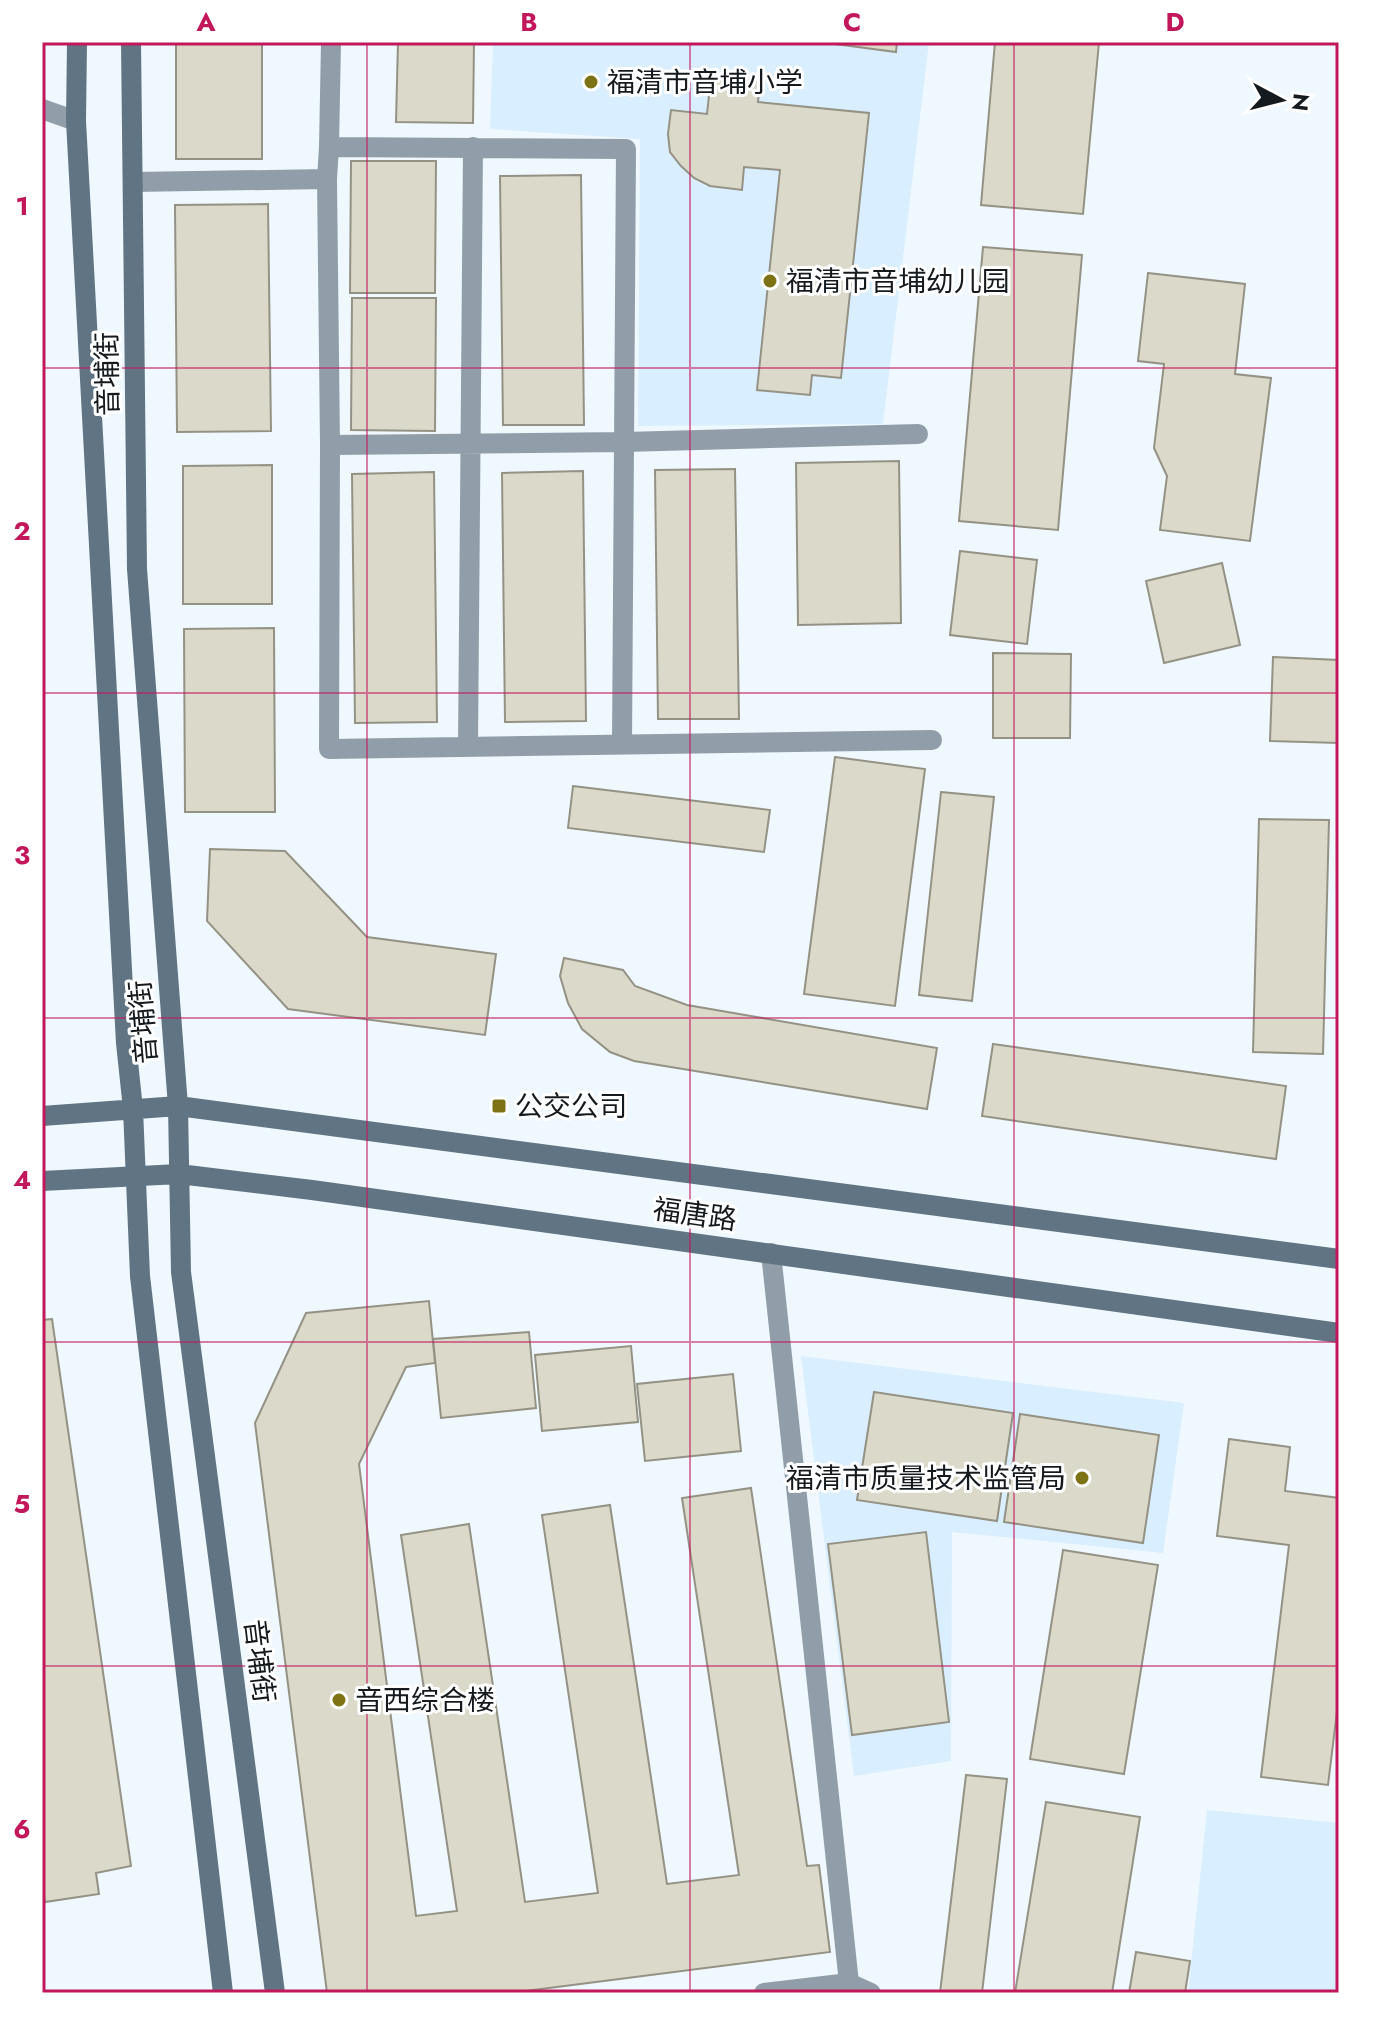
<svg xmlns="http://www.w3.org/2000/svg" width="1381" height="2035" viewBox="0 0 1381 2035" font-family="Jost,'Noto Sans SC',sans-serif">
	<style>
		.built { fill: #d9eefe }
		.building { fill: #dbdaca; stroke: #949284; stroke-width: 2 }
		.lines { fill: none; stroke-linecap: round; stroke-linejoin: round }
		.street { stroke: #919ea9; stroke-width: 20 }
		.secondary { stroke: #607483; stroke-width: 20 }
		.grid { fill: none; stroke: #c2185b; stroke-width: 2; stroke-opacity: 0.55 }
		.poi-dot { fill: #7d7214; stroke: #fff; stroke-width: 3 }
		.labels { text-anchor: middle; stroke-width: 6; stroke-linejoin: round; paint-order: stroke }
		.poi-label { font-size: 28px; fill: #151a1e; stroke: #fff; text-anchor: start }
		.street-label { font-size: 28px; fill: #151a1e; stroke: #fff }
		.neatline { fill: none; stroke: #c2185b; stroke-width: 3 }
		.grid-label { font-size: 26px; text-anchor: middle; font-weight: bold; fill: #c2185b }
	</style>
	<rect width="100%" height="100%" fill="#eff8fe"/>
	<path class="built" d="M493,42H929L883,424L638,426L640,139L490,129Z
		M801,1356L1184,1403L1163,1553L952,1532L951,1761L854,1776Z
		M1207,1810L1339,1823V1993H1188Z"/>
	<path class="building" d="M176,42H262V159H176Z
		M398,42H474L473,123L396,122Z
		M820,42H897L896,52Z
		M995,42H1099L1083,214L981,205Z
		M711,76L760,81L758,102L869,113L841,378L812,375L810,395L757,390L780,170L744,167L742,190L710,186L694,178L681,166L670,152L668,134L671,110L707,114Z
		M351,161H436L435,293H350Z
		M581,175L584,425H503L500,176Z
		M268,204L271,431L177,432L175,205Z
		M983,247L1082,255L1058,530L959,521Z
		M1148,273L1245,284L1235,374L1271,378L1250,541L1160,530L1167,476L1154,448L1164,364L1138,361Z
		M352,298H436L435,431L351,430Z
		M899,461L901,623L798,625L796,463Z
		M272,465V604H183V466Z
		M735,469L739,719H658L655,470Z
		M583,471L586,721L505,722L502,473Z
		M434,472L437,722L355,723L352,474Z
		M960,551L1037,560L1027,644L950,635Z
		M1222,563L1240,645L1164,663L1146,581Z
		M274,628L275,812H185L184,629Z
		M993,653L1071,654L1070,738H993Z
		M1273,657L1339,660V743L1270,741Z
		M835,757L925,769L895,1006L804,994Z
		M573,786L770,810L764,852L568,828Z
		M941,792L994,797L972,1001L919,995Z
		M1259,819L1329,820L1323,1054L1253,1052Z
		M210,849L285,851L367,937L496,954L485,1035L288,1009L207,921Z
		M564,958L623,970L635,986L687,1005L937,1048L927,1109L634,1061L610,1052L582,1029L568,1003L560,976Z
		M993,1044L1286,1086L1276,1159L982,1116Z
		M429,1301L435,1363L406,1367L359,1464L416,1916L457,1911L401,1535L469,1524L525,1902L598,1893L542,1515L610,1505L667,1884L739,1875L682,1498L751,1488L807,1866L819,1865L830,1952L510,1993H327L255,1423L306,1313Z
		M52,1319L131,1866L96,1873L99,1894L45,1902L42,1885V1320Z
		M529,1332L536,1408L441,1418L433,1339Z
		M631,1346L638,1422L542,1431L535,1355Z
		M733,1374L741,1451L645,1461L637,1384Z
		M874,1392L1013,1413L997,1521L857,1500Z
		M1020,1414L1159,1435L1143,1543L1004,1522Z
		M1229,1439L1290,1447L1285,1491L1339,1498V1695L1328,1785L1261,1777L1289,1545L1217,1536Z
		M926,1532L949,1722L852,1735L828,1544Z
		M1063,1550L1158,1565L1124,1774L1030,1759Z
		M966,1775L1007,1779L982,1993H940Z
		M1046,1802L1140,1817L1112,1993H1015Z
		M1136,1952L1190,1961L1185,1993H1129Z"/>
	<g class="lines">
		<path class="street" d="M331,42L329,147L626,149L622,744
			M42,109L76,121
			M329,147L327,179L330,445L329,749L932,740
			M133,182L327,179
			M330,445L624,442L918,434
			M468,747L473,147
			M771,1253L849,1983
			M764,1993L849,1983L871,1993"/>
		<path class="secondary" d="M77,42L76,121L126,1043L133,1109L140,1276L223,1993
			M131,42L137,569L178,1106L181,1272L275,1993
			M42,1116L178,1106L1339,1259
			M42,1181L179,1174L312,1190L1339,1333"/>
	</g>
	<path class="grid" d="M367,42V1993M690,42V1993M1014,42V1993M42,368H1339M42,693H1339M42,1018H1339M42,1342H1339M42,1666H1339"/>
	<g class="poi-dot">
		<circle cx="591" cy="82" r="8"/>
		<circle cx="770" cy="281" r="8"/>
		<rect x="491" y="1098" width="16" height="16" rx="4"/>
		<circle cx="1082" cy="1478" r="8"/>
		<circle cx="339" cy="1700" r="8"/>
	</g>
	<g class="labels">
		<g class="poi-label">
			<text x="607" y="92">福清市音埔小学</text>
			<text x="786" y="291">福清市音埔幼儿园</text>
			<text x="515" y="1116">公交公司</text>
			<text x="1066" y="1488" text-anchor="end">福清市质量技术监管局</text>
			<text x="355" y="1710">音西综合楼</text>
		</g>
		<g class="street-label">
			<text transform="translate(107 374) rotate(-91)" y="10">音埔街</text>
			<text transform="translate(143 1022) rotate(-95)" y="10">音埔街</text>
			<text transform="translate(695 1214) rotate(8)" y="10">福唐路</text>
			<text transform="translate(260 1661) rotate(83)" y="10">音埔街</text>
		</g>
	</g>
	<rect width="1381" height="2035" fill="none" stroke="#ffffff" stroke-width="88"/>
	<g transform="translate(1281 100) rotate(97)" stroke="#ffffff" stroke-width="6" paint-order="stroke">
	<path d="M0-6L14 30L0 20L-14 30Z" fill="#151a1e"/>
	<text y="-12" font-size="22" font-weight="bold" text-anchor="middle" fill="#151a1e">N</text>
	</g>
	<rect x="44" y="44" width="1293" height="1947" class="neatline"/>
	<g class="grid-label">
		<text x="206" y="31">A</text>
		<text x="529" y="31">B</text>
		<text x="852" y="31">C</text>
		<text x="1175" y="31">D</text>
		<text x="22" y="215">1</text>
		<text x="22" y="540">2</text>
		<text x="22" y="864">3</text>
		<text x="22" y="1189">4</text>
		<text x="22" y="1513">5</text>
		<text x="22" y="1838">6</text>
	</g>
</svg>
